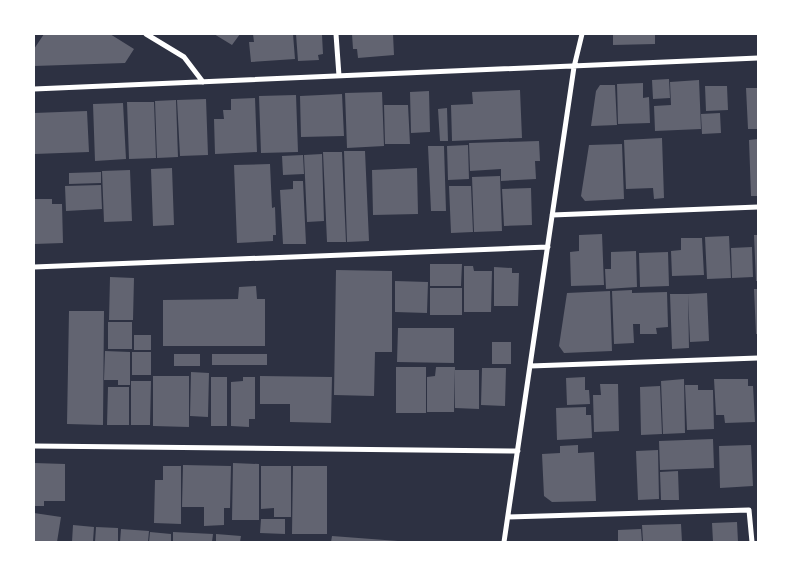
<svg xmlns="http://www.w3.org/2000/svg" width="792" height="576" viewBox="0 0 792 576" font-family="Manrope,sans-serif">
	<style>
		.building { fill: #626471 }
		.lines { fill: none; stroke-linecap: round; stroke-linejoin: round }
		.minor { stroke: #fff; stroke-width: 5 }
	</style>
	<rect width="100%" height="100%" fill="#2d3142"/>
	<path class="building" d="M44,34H110L134,49L125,63L34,66V49Z
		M214,34H240L232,45Z
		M253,34H293L295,59L251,62L249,42H254Z
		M296,34L322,35L323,54L318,55L319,60L298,61Z
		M352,34H393L394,55L358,58L357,49H353Z
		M613,34H655V44L613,45Z
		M669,79L670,98L653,99L652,80Z
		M699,80L701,129L655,131L654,106L671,105L670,82Z
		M643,83V98L649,97L650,123L618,124L617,84Z
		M600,85H615L617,125L591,126L596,91Z
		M705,86H727L728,110L706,111Z
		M746,88H758V129H748Z
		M520,90L522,138L452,141L451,105L473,104L472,92Z
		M429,91L430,132L411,133L410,92Z
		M382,92L384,146L347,148L345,93Z
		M342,94L344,136L301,137L300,96Z
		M296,95L298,152L261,153L259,96Z
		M255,98L257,152L215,154L214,119H224L223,110H231V99Z
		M206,99L208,155L180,156L177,100Z
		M176,100L178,157L157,158L155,101Z
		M127,102H154L156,158L129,159Z
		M123,103L126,159L95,161L93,104Z
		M384,105H408L410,144H385Z
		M447,108L448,141H440L438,109Z
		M87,111L89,152L34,154V113Z
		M720,113L721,133L702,134L701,114Z
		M662,138L664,198L654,199L653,188L626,189L624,140Z
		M758,139V196H751L749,140Z
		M539,141L540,161H535L536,179L501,181V169L470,171L469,143Z
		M622,144L624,199L585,201L581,196L589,145Z
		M468,145L469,179L448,180L447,146Z
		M428,146H444L446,211H431Z
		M344,151H365L369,241L347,242Z
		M323,152H342L346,242H327Z
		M322,154L324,221L307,222L304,155Z
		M303,155L304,174L283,175L282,156Z
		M270,164L272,208L275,207L276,235H273V241L237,243L234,165Z
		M172,168L174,225L153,226L151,169Z
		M417,168L418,214L373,215L372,170Z
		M130,170L132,221L104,222L102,171Z
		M101,172V183L69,184V173Z
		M500,176L502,231L474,232L472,177Z
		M293,181H303L306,244H283L280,190L293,189Z
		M101,185L102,209L66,211L65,186Z
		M449,186H471L473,232L451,233Z
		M531,188L532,225L504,226L502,189Z
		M34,199H52V204H62L63,243L34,244Z
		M602,234L604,285L571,286L570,252L579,251V235Z
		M754,235H758V281H756Z
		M729,236L731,278L707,279L705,237Z
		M681,238H702L704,275L672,276L671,251L681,250Z
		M752,247L753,277L732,278L731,248Z
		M636,251L637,287L606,289L605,269H611V252Z
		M668,252L669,286L640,287L639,253Z
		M430,264H462L461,286H430Z
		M464,266H473L474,271H492L491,312H464Z
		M494,267L512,268V273H519L518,306H494Z
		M336,270L392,271V352H375L374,396L334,395Z
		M110,277L134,278L133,320H109Z
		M395,281L428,282L427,313L395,312Z
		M256,286L257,299H265V346H163V300L238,299L239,287Z
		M430,288H462V315H430Z
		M754,289H758V334H756Z
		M632,290V293L667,292L668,327L656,328L657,334H640V324H633L634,343L614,344L612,291Z
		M610,291L612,351L564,353L559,346L567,293Z
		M707,293L709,341L690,342L688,294Z
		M670,294H688L689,348L672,349Z
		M69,311H104L103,425L67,424Z
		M108,322H132V349H108Z
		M398,328H454V363L397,362Z
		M134,335H151V350H134Z
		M492,342H511V364H492Z
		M105,351L130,352V385H118V380H104Z
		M132,352H151V375H132Z
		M174,354H200V366H174Z
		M212,354H267V365H212Z
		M396,367H426V413H396Z
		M436,367H455L454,412H427V377L435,376Z
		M482,368H506L505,406L481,405Z
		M455,370H479V409L455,408Z
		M191,372L209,373L208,417L190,416Z
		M153,376H189V427L153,426Z
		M260,376L332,377L331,423L290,422V404H260Z
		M211,377H227V426H211Z
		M243,377H255V419H249V427L231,426V382L243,381Z
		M585,377V390H589L590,404L567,405L566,378Z
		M684,379L685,433L663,434L661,381Z
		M714,379H748V386H753L755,422L725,423L724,415H716Z
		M131,381H151L150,425H131Z
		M600,384H618L619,431L594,432L593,395H601Z
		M685,385H698V390H713L714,429L687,430Z
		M660,386L662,434L641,435L640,387Z
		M108,387H129V425H107Z
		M586,407V415H591L592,438L557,440L556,408Z
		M713,439L714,468L660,470L659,441Z
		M578,445V453L594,452L596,501L552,502L544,496L542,454L560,453V446Z
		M751,445L753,486L720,488L719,446Z
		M658,450L659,499L638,500L636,451Z
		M34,463L65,464V501H44V506H34Z
		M233,463L259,464V520H232Z
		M183,465L231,466L230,508H224V525L204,526V507H182Z
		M163,466H181V524L154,523L155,480H163Z
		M261,466H291V517H274V508L261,509Z
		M293,466H327V534H292Z
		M678,471L679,500H661L660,472Z
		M34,513L61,517L57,542H34Z
		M261,519H285V534L260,533Z
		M737,522L738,542H713L712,523Z
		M681,524L682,542H643L642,525Z
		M73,525L94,527L93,542H72Z
		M96,527L118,528V542H95Z
		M121,529L149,531L148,542H120Z
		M641,529L642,542H618V530Z
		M150,532L171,534V542H149Z
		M173,532L213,534L212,542H173Z
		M216,534L241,536L240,542H216Z
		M332,536L398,541V542H331Z"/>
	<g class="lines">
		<path class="minor" d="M146,34L184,57L203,82
			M336,34L339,76
			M34,89L758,58
			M552,215L758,207
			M34,267L548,247
			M530,366L758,358
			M34,446L518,451
			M508,517L749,510L752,542
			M504,542L574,67L582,34"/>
	</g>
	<rect width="792" height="576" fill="none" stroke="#ffffff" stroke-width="70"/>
</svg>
